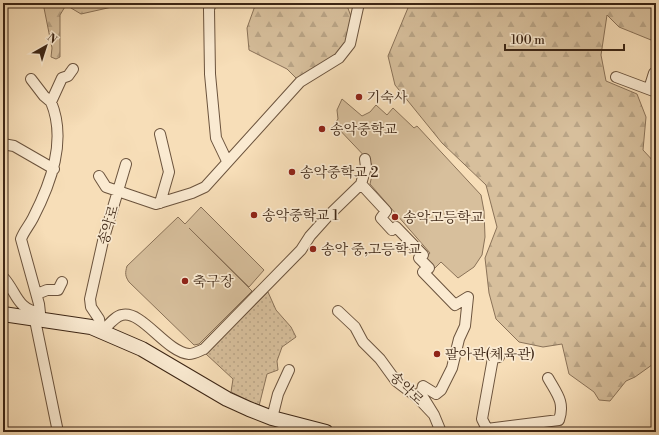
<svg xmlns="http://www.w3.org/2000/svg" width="659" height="435" viewBox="0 0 659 435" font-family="'Libre Bodoni','Noto Serif KR',serif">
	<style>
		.grass { fill: url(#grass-dots); stroke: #8a7258 }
		.forest { fill: url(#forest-firs); stroke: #8a7258 }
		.green { fill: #d7bf9c; stroke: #8a7258 }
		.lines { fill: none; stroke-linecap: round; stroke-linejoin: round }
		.street-casing { stroke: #6b533d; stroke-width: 12 }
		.secondary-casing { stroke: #3c2514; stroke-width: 16 }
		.street { stroke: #faead1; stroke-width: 10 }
		.secondary { stroke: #faead1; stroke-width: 14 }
		.poi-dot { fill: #8f2418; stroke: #faead1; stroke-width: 1.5 }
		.labels { text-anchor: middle; stroke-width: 3.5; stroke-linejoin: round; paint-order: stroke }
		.poi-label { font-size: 14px; fill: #3c2514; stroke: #faead1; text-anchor: start }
		.street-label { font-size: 14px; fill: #3c2514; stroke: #faead1 }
	</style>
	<defs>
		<pattern id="grass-dots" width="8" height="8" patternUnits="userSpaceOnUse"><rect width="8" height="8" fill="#d7bf9c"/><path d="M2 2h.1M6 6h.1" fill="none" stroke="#b9a486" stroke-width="1.8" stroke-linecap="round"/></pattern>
		<pattern id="forest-firs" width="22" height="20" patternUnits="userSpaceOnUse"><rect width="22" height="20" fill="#d7bf9c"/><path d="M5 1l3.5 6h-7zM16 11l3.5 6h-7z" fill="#b9a486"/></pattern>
	</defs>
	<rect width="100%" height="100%" fill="#f7deb8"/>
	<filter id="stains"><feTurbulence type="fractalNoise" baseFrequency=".005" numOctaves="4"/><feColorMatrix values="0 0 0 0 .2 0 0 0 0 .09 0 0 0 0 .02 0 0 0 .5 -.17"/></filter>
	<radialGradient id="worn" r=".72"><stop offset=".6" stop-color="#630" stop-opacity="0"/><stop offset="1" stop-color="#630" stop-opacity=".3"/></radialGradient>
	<path class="grass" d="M268,292L276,310L291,327L296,337L282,347L277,361L278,370L267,374L259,406L231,392L233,379L206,354Z"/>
	<path class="forest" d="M43,3H115L112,7L81,14L66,5L60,15V57L56,59L51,57L52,48Z
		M256,3H346L355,27L350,44L300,82L287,69L249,50L247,28Z
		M410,3H656V42L619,27L607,15L601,55L606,81L637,94L646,117L643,150L656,164V362L635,377L626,381L610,401L599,400L594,392L569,374L562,344L543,347L519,342L496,319L489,293L485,258L497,227L486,185L442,143L395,85L388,56Z"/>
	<path class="green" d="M342,99L362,116L370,112L376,105L387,115L393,108L414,128L417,126L481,195L484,211L485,237L482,255L474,267L458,278L441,262L434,269L425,259L430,253L370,184L372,175L371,163L334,124L338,119L337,110Z
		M201,207L264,270L249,287L189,228L252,291L199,344L194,345L129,282C125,276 125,273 127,266L178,217L185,224Z"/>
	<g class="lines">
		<g class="street-casing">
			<path id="street" d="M211,3L209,9L210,74L216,138L227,161
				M616,77L656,92
				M31,79L44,96L51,102
				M649,89L654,73
				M160,134L169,172L160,203
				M3,144L14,146L54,169
				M99,176L106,187L156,204L192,193L205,187L300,82L339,58L350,44L359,3
				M361,184L386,211L381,218L392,230L396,227L423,255L419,258L429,268L423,272L455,305L468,297L465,326L459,339L452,368L441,390L436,394L423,386L421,394L434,415
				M3,277C17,292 16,309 40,313
				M37,294L47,290H58L62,282
				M338,311L355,327L363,342L380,359L396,381L417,397L434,415L441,432
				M40,313L39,304L21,239C24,231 29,226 33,218C51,183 67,140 51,102L62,78L68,76L73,69
				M36,325L58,432
				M101,332C107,327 115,316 122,315C142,310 166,352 189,354C194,354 199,351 204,349L301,250L310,236L328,216L361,184L366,167L365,159
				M101,332L99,319L91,307L90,299L103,241L126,164
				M272,418L278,394L289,370
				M487,429L559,420C565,402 557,394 548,378
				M485,432L487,429L482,419L493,358L499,357"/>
		</g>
		<g class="secondary-casing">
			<path id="secondary" d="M3,314L91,327L142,349L227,399L249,409L272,418L326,432"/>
		</g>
		<use href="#street" class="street"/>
		<use href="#secondary" class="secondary"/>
	</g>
	<g class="poi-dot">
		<circle cx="359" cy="97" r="4"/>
		<circle cx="322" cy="129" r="4"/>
		<circle cx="292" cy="172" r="4"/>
		<circle cx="254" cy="215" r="4"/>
		<circle cx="395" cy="217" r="4"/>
		<circle cx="313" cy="249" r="4"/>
		<circle cx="185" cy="281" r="4"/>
		<circle cx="437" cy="354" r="4"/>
	</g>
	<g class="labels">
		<g class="poi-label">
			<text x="367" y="102">기숙사</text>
			<text x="330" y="134">송악중학교</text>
			<text x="300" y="177">송악중학교 2</text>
			<text x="262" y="220">송악중학교 1</text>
			<text x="403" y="222">송악고등학교</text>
			<text x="321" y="254">송악 중,고등학교</text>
			<text x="193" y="286">축구장</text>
			<text x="445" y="359">팔아관(체육관)</text>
		</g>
		<g class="street-label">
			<text transform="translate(108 225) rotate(-74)" y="5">송악로</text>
			<text transform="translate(407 388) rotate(44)" y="5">송악로</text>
		</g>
	</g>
	<rect width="659" height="435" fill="none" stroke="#f7deb8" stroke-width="16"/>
	<rect x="4" y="4" width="651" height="427" fill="none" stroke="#3c2514" stroke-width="2"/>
	<rect x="8" y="8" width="643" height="419" fill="none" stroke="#3c2514"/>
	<g transform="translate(46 46) rotate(39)" stroke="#faead1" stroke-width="3" paint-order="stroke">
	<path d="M0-3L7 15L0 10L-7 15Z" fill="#3c2514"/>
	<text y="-6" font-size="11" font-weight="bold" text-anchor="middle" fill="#3c2514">N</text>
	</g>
	<path d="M505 44v6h119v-6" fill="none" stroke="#3c2514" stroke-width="2"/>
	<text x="511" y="44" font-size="12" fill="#3c2514" stroke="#faead1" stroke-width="3" paint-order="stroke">100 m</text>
	<rect width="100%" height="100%" filter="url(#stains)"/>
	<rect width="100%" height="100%" fill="url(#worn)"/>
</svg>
